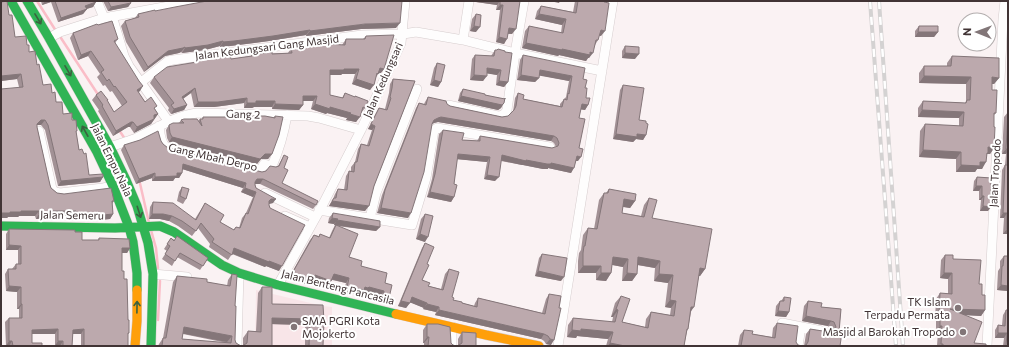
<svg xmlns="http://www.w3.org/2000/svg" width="1009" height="347" viewBox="0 0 1009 347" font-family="Commissioner,sans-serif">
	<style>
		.built { fill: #f8e5e8 }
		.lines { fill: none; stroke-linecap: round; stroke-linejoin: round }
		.stream { stroke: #fabdc7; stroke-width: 2.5 }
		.street-casing { stroke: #d6cdce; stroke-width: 10 }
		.fast-casing { stroke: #d6cdce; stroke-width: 10 }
		.slow-casing { stroke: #d6cdce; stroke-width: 10 }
		.street { stroke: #fefdfd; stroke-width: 9 }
		.fast { stroke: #30b455; stroke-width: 9 }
		.slow { stroke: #ff9f0a; stroke-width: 9 }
		.rail-casing { stroke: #d4d2d2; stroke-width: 4 }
		.rail { stroke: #fff; stroke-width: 2.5; stroke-dasharray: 8; stroke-linecap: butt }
		.wall { fill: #a29195; fill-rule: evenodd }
		.shaded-wall { fill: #847679 }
		.building { fill: #bca9ad; stroke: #847679; fill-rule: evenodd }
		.oneway { stroke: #3b6140 }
		.poi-dot { fill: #827678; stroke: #fff; stroke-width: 1.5 }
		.labels { text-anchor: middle; stroke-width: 4; stroke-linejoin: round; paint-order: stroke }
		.street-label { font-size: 11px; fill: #413435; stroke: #fff }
		.poi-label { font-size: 11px; fill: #413435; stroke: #fff; text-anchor: end }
	</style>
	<rect width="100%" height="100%" fill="#faf2f3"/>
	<path class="built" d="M256,290L323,306L332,307V346H255Z"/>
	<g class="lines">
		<path class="stream" d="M37,1L56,31
			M59,35L99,96
			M119,130L125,139
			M139,179L149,223
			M151,230L156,248L158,268
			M158,320L160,281"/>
		<g class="street-casing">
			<path id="street" d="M97,1L104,18
				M112,16L124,56L129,66L169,122
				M49,38L60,32L104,18L196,1
				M463,40L469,1
				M140,83L168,61L173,60L362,35L403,34L416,32L463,40L515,53L602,71
				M448,105L498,116C502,116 505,114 507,110L515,53L524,1
				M159,126C160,133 160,142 166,147L260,171L264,164L272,166C279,150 284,133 287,115
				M39,131L52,189L55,192L60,193L103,188L113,186
				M110,147C118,144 126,142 134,139C154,130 174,116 197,113L308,116L319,118L361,130
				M265,193L315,217
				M319,210L412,225L426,178L434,130L437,128L550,147
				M285,216L310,227
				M370,218L376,193L417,89
				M153,274L187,277
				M278,285L322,206L361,130L401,43L405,1
				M782,323L822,331
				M237,346L239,273
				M452,346V332L453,327
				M558,346L613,1
				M798,346L801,327
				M987,346L1003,19L1005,1"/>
		</g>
		<g class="fast-casing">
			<path id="fast" d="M11,1L97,152L113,186L129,227L133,242L137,273V290
				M27,1L49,38L110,147L126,180L137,206L148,243L153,274L151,346
				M1,226L115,228L160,226L174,232L222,265L239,273L278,285L396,314"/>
		</g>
		<g class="slow-casing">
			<path id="slow" d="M396,314L486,335L539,346
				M135,346L137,321V290"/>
		</g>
		<use href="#street" class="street"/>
		<use href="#fast" class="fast"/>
		<use href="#slow" class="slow"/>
		<g class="rail-casing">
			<path id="rail" d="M870,1L896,346
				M879,1L903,346"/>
		</g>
		<use href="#rail" class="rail"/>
	</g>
	<path class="wall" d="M41,1H96V2L93,7L87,9L83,14L58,22L51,2L42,5Z
		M103,1H130L131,3L128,7L108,11Z
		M476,1H520L512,34H508L504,44L496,42L500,10H496L497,5L476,2Z
		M575,1H604L601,36L599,35L598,40L595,45L589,58H588L586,61L559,55L558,56L522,48L525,31L529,26L561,33L562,25L535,19L537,11L541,6L573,12Z
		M1,2L9,15L15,37L27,45L29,52L37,65L43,85L52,93L56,102L63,114L72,120L76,132L79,150L89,175L103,177L100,182L58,186L45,130L41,125H37V127L50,185L51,188L57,193L114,201L112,204L113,214L110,219L99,220V219L72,218V216H50L48,219H36L35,216H19L18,217H8L7,218L19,87L17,79L1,81Z
		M155,11L396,28L361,29L306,36V35L269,41L230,46L220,47V46L205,50L182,53L181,52L179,53L165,56L144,72L126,42L121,26L125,21L135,18L138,14Z
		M476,14V32L470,31L472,19Z
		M964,23L965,35H960V28Z
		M98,25L118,39L115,43L140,91L138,92L145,102L155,109L158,114L151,124L134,133L130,127H128L113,136L98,111L99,110L92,100L96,95L107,101L114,112L122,106L112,91L110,92L105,85L103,86L97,77L100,74L88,56L78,60L70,38L73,33Z
		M919,26L938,32L934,37H915V31Z
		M366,36L384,69L380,74L379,73L376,77L370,90L352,84L355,74H342L341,75H330V95L342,98L345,93L365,108L361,113L356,122L346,120L347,118L327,113L326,114L311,109L313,101H303V105L299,110L272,109V107H254L252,108H244V103L214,107H194L191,93L183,99L187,105L184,110L171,114L168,110L169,108L150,83L154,77L194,62L197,59H231L251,56L252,54L288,53L291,48L309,46L310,43L325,44L342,45L346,39H363Z
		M625,46L635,59L622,58V51Z
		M498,49L508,82L504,87L496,85L497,75L487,73L483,81L470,80L472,59L475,55L491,56L495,50H497Z
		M523,55L583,79L585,88L586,98L588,105L585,110L580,109L579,118V148L578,161H576L571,173L548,168V169H543L523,165H522L501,161L495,181L484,179L487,162L457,159L454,184V197L451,202L427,197L432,179L439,134L443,130L462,140L477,141L480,136L552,148L556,147L554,143L551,141L438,122L434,123L431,125L408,218L377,213L382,195L416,108L419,103L424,104L425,102L428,97L450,106L502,117L508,116L513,112L515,98L518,93L523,99L560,106V104L566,97L569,81L539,75V78L535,82L517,80L520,60Z
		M952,56L999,78L994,84H992V90L996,113L994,115V148L990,154H987V155L982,169H977L975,172H956V159L919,157L920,131L925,124L959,126V118L918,117V108L923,101L965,103L966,101V84L919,83V73L924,66H947V63Z
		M437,63L441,82L438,87L430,85L434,68Z
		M393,79L415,81L374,186L365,211L329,206L333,199L335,194L338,189L344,190L346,176L349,171H351V167L355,162L358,149L361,144L367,145L372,130L368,129L376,113L379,108L385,109L389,93L390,84Z
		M623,85L646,135L643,140L636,139L633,142L613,139L620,90Z
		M463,89L485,95L504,99L505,98L501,108L498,110L458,101L460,93Z
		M1008,112V234H1003L1004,218H1000L1002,170L1005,165L1006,154H1002L1004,117Z
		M247,116L274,117L275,116L272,154L268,159H261L257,164L169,142L167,138L166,130L169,125L179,123L181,120L198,121L200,119H202L203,117H246Z
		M161,141L163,144L168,148L262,172L266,171L278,166L284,155L282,183L316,205L313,209L260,184H255L256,188L273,203L269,204V205L279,271L266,266L265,267L232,254L228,260L209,247L210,244L198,228L192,236L178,226L169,221L160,219H149L150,207L153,202L195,219L205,203L220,222L233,230L236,227L239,228L242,218L246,213L253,197L241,192L243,188L182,169V173L179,178H175L173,181H152V178L136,184L121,150L124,145Z
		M977,177L991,178L988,211H980L981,200H979V191H973L974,181Z
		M182,187L186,199L183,204L177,201L179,192Z
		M609,189L635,201L630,208L623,207L622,213L641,216L644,205L649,198L652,218L705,269L700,276H699L691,312L688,329L687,331L684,346H606L608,339L577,336L576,338L567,337L568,325L573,318L612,322L613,317H611L615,303L621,296L622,322L645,327L646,319L651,312L670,315L671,308L665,307L668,283L654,281L655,268L637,265V274L632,281H622L623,267L612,265L611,273L606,281L596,280V273H578V261L579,253L581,250L583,235L588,228L594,229L599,200L604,193H606Z
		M333,213L380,227L376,231L337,226L349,257L385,283V303L379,302L380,296L365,292L364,294L362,293L360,296L352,293L351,295L343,293L346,283L332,280L327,287L312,281L310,285L290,280L291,276H290L310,240L314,235L319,236L320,234L329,238L332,231L335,225H334V224L328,223L329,218Z
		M425,214V242L416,239L421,219Z
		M9,229L75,232L82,240H98L99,238L130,248L127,253H122V271L129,333L128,334V346H81V334H73L72,346H55V334H32V343L42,346H6L5,322L9,318H19V309H17V292L6,291L5,274L8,269H12L16,264H18V250H6V234Z
		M171,238L208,258L200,270L177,257L172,266L162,259L167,251L164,249Z
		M425,243L427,264L422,280L428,286L441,289L445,274L449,269L452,297L453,300L462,303L474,306L475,303L478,298L542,313L546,299L549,294L551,345L546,344L544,341L541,339L435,315L436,312L423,309L424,308L410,302L406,308L398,306L422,248Z
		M542,254L561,281L535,276L539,258Z
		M945,255L953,259L979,284L985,310L981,316L965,315L974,343L986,346H937L938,331H936V320H935L936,299L940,293L948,294V279L940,278L941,260Z
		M1004,256L1008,291L997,290L998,271L1000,268V261Z
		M232,274L235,306V340L236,343L241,346L243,345V338L248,331H256L258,293L262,287L272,304L323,305V346H305V325L272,324V346H158L159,344L163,338L173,282L177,276L227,286L228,280ZM183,334L227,343L182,339Z
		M784,297L789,312L786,317L775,316L776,306L780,301H781Z
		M808,301L821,307L841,309L839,332L804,346L806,334L810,329L829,332H832L830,328L828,326L802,321L804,306Z
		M1006,310L1008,346H1003L1004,338H995V330L998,325H1002L1003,315Z
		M777,323L798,345L802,346H738L740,335L744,330L752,334L772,337L773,328Z
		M427,324L451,343L453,345L456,346H458V339L462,332L476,346H424V343H423V330Z"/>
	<path class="shaded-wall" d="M45,1H52L51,2L42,5Z
		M477,1H500L497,5L476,2Z
		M550,1H560L559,3Z
		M96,2L93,7L82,10L85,6Z
		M131,3L128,7L108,11L111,7Z
		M500,5H503L500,10H496Z
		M87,9L83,14L58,22L61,18Z
		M539,14L566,19L562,25L535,19Z
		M400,23L396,28L361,29L306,36L310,31L365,24Z
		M474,26L480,27L476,32L470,31Z
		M509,28L516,29L512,34L505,33Z
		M310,30L306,35L269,41L230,46L220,47L223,42Z
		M601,30L605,31L601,36L597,35Z
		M964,30H965V35H960Z
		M918,32H938L934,37H915Z
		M499,37L507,39L504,44L496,42Z
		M223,41L220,46L205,50L182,53L185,48Z
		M526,43L562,49L593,53L589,58H588L586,61L559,55L558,56L522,48Z
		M185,47L181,52L179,53L165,56L144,72L148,67L168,51Z
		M91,51L88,56L78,60L81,55Z
		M625,53L639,54L635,59L622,58Z
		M380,68L384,69L380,74L377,73Z
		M487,68L501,70L497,75L484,73Z
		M344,69H359L355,74H342L341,75H326L330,70Z
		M540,70L572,76L569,81L536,75Z
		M21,74L17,79L1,81V76Z
		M474,75L487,76L483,81L470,80Z
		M521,75L539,78L535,82L517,80Z
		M924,76L971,77L966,84L919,83Z
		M992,77L999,78L994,84H987Z
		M356,79L374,85L370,90L352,84Z
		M434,80L441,82L438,87L430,85Z
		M499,81L508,82L504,87L496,85Z
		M143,86L140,91L133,95L137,90Z
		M195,88L191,93L178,102L182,97Z
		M303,96H317L313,101H300Z
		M461,96L504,103L501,108L498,110L458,101Z
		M247,98L244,103L214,107H194L198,102Z
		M256,101H275L272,107H254L252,108H244L247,103Z
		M275,104L303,105L299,110L272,109Z
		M315,104L330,107L351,113L347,118L327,113L326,114L311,109Z
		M582,104L588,105L585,110L578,109Z
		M187,105L184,110L171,114L174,109Z
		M922,110L964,112L959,118L918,117Z
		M158,114L151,124L134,133L137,127L154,115Z
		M350,114L360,117L356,122L346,120Z
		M441,117L554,136L551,141L438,122L434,123L430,125L434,120L438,118Z
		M41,120H45L41,125H37L33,129L37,124Z
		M131,122H133L130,127H128L113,136L116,131Z
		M371,124L375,126L372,130L368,129Z
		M616,134H637L646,135L643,140L636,139L633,142L613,139Z
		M172,137L265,154H272L268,159H261L257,164L169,142Z
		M988,147L994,148L990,154H987L983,160Z
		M1006,149H1008V151L1006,154H1002Z
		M923,150L961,152L956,159L919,157Z
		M458,154L490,157L487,162L455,159Z
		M502,155L526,160L551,163L574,168L571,173L548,168V169H543L523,165H522L499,160Z
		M577,156L581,157L578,161H574Z
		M980,162H986L982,169H977L975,172H956L961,165Z
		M183,164L246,183L243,188L179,168Z
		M155,173L152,178L136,184L139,179Z
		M177,173H182L179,178H175L173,181H152L155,177Z
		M487,175L499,177L495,181L484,179Z
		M103,177L100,182L58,186L61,181Z
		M257,179H263L260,184H254Z
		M976,186H982L979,191H973Z
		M245,188L256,192L253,197L241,192Z
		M430,192L454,197L451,202L427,197Z
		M982,196H984L981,200H979Z
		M271,199H276L273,203L268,204L266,206Z
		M624,199L635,201L630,208L619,206Z
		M332,201L369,206L365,211L329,206Z
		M983,206L991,207L988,211H980Z
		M381,208L411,213L408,218L377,213Z
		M21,211H39L35,216H19L18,217H8L7,218H1V213H2Z
		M51,211H76L72,216H50L48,219H36L39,214Z
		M76,213L102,214L99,219L72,218Z
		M1003,213H1007L1004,218H1000Z
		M113,214L110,219L99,220L103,215Z
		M152,214H163L172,216L169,221L160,219H149Z
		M332,218L338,219L334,224L328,223Z
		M337,220L380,227L376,231L334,225Z
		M1007,229H1008V234H1003Z
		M420,234L428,237L425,242L416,239Z
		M9,245L21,246L18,250H6Z
		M122,248H130L127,253H119Z
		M234,248L269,261L282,266L279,271L266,266L265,267L231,253Z
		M613,257L628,259L623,267L608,264Z
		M638,257L660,261L655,268L633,264Z
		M583,266H601L596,273H578Z
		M700,268L705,269L700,276H695Z
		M294,270L295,271L291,276H290Z
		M538,271L564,277L561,281L535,276Z
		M601,273H611L606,281L596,280Z
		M627,273L637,274L632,281H622Z
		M944,273H952L948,279L940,278Z
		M334,274L349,278L346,283L330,279Z
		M659,274L673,275L668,283L654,281Z
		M293,275H315L331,281L327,287L312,281L310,285L290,280Z
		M1001,285L1008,286V291L997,290Z
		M9,286L21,287L17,292L6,291Z
		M365,287H369L384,291L380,296L365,292L364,294L362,293L360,296L352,293L351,295L343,293L347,288Z
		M383,296L389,298L385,303L379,302Z
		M412,297L427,303L424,308L409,302Z
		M670,300L676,301L671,308L665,307Z
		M401,301L410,303L406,308L398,306Z
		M21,304H22L19,309H17Z
		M427,304L439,307L436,312L423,309Z
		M691,307H694L689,314Z
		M616,309L618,310L613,317H611Z
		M950,309L985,310L981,316L946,314Z
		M439,310L544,334L541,339L435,315Z
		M778,311L789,312L786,317L775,316Z
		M939,315H940L936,320H935Z
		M806,316L831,321L828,326L802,321Z
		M272,318L310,319L305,325L268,324Z
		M940,326H942L938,331H936Z
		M184,327L232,336L227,342L180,333Z
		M58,329L55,334H29L32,330Z
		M84,329L81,334H69L73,330Z
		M581,329L613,332L608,339L577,336L576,338L567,337L572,330Z
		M998,333H1007L1004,338H995Z
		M427,337H429L424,343H423Z
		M550,339L554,340L551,345L546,344Z
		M9,341H12L9,346H6Z
		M58,341H63L60,346H55Z
		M610,343L625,346H608Z"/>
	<path class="building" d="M7,1L9,15H12L15,37L26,36L27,45H29V52L35,51L37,65L39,64L43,85L51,84L52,93L55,92L56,102H62L63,114L72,113V120H76L77,131H76L79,150L82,149L84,154L86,153L89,175L103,174V177L61,181L48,125L45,120H41L37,124V127L50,185L51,188L57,193L64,194L111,188L114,201H112L113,214L103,215L102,214L76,213V211H51V214H39V211H21V212H10V213H2V214L1,213V89L23,87L21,74L1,76V2Z
		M55,1H96V2L85,6L87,9L61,18Z
		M108,1H130L131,3L111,7Z
		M207,1H402L400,23L365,24L310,31V30L273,36L234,41L223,42V41L208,45L185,48V47L183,48L168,51L148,67L130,37L125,21L139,17L138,14L155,10V11L175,7Z
		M500,1H520L516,29L509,28L507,39L499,37L503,5H500Z
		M578,1H604V2L609,3L605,31L601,30L598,40H596L593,53L590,52V55L562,49V50L526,43L529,26L563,33L566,19L539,14L541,6L576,13Z
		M476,14L481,15L480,27L474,26Z
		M112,21L118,39L114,41L139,81L143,86L137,90L145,102L151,97L157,106L154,108L158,114L154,115V119L137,127L133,122H131L116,131L102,106L103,105L96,95L101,91L108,100H107L114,112L127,102L115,86L114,87L109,79L107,81L101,72L104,70L91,51L81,55L73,33L97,24L98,25Z
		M964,23H965V30H964Z
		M919,26H938V32H918Z
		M394,35L384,69L380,68L378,74L377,73L374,85L356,79L359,69H344V70H330V95L343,98L345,93L355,97V96L368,101L365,108L363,107L360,117L350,114L351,113L330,107V109L315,104L317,96H303V105L275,104V101H256V103H247V98L218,102H198L195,88L182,97L187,105L174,109L171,105L174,103L154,77L167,67L197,62V59L204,57L230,54L231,59L252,56V54L263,53L272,52V54L292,53L291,48L310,46V43H325V44L345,45L346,39H365L366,36Z
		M625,46L639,47V54L625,53Z
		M498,49L505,51V52L512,53L508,82L499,81L501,70L487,68V76L474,75L475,55L494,56L495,50H497Z
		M523,55L585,68L583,79L587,80L585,88H587L586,98H590L588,105L582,104L579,118L585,119L579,148L583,149L581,157L577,156L574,168L551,163V164H547L526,160V161L502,155L499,177L487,175L490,157L458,154L454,184L457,185L454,197L430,192L435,174L443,130L464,133L462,140L480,141V136L552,148L558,146L559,143L557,138L554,136L441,117L438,118L434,120L432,124L424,172L411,213L381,208L385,190L419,103L426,105L428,97L446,101L447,104L450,106L502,117L508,116L514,110L516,106L518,93L524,95L523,99L562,107L564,99L567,100L568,93L569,94L572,76L540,70L539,78L521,75Z
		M952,56L999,58V78L992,77V90H997L996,113H994V127H995L994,148L988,147V153H987L986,162H980V166L961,165V152L923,150L925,124L963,126L964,112L922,110L923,101L966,103L967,100H970L971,77L924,76V66H951Z
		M437,63L445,65L441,82L434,80Z
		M393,79L415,81L374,186L369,206L332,201L334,198H336L337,192L338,189L347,190L349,171L354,172L355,162H357L361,144L369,146L375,126L371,124L379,108L387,110L391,98L390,97L392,88Z
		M623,85L644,88L639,120L646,121V123L648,124L646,135L637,134V137L616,134Z
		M463,89L485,94V95L505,99V98L504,103L502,105L461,96Z
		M1008,112V149H1006Z
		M247,116H265L275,118V116L283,117L279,135L272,154H265L260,159L172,137L170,133L169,125L173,123H184L181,120L184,119H197L202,126L200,119H203V117H247Z
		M158,131L161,141L163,144L168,148L262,172L266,171L270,166L276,167L279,166L284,155L288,157L284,168L288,170L282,183L318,201L316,205L263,179H257L255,182V185L256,188L276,199H271L269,201V205L270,208L305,225L282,266L269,261V262L234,248L232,255L212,242L214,239L201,223L196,231L182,221L172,216L163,214H152L153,202L173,203L196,220L205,203L224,215L220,222L234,230L236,227L240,228L246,213L248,214L256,192L245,188L246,183L183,164L182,173H177V176L155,177V173L139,179L124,145L140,140Z
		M1005,165H1008V229H1007V213H1003Z
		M977,177L991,178V207L983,206L984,196H982V186H976Z
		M182,187L189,189L186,199L180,196Z
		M609,189L636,194L635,201L624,199L622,213L644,217L649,198L657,200L652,218L712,229L705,269L700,268L694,307H691L688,329H687L684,346H625L610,343L613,332L581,329V331L572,330L573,318L615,322L618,310L616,309L621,296L630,299L622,322L648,328L651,312L674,316L676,301L670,300L673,275L659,274L660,261L638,257L637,274L627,273L628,259L613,257L611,273H601V266H583V253L584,246H585L588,228L597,229L604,193H608Z
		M333,213L380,221V227L337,220L338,219L332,218Z
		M425,214L433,216L428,237L420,234Z
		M336,225L358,234L349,257L362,261L361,266L387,273L385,283L392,285L389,298L383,296L384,291L369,287L368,288L365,287L364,290L355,288L354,289L347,288L349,278L334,274L331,281L315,275L313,279L293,275L295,271L294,270L314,235L319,237L320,234L330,238Z
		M9,229L75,230V232H82V240H99V238L129,239L130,248H122V271H124V279H127L128,320H129V333H128V346H84V329L73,330L72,346H63V341H58V329L32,330V343H42V346H13L12,341H9V318H22V304H21V287L9,286L8,269H16V264H21V246L9,245Z
		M177,236L208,258L203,266L180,253L175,261L165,254L170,246L167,244L171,238L174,241Z
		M425,243L434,247L427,264L429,265L422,280L430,283L428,286L443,290L449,269L459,272L452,297L454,298L453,300L462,302V303L477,307L478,298L545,314L549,294L561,296L559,308H561L554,340L550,339L548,336L544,334L439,310V307L427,304V303L412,297L410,303L401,301Z
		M542,254L567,258L564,277L538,271Z
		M945,255H953V259L981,260L979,284H982V295H985V310L950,309L982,322L974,343L986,344V346H943V344H941L942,326H940V315H939L940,293L952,294V273H944Z
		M1004,256H1008V286L1001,285L1002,266H1003Z
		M232,274L237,275L235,306H236L235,340L236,343L241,346L244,345L247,343L248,331L261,332L262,287H272V304L323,305L324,321L323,346H309L310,319L272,318V346H162L163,338H166L177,276L207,279V282L230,286ZM184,327L232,336L231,343L182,339Z
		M784,297L791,298L789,312L778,311L780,301H784Z
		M808,301L822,303L821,307L841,309L839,332H842L840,346H804L806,345L808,342L810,329L829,332L834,331L836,327L834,322L831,321L806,316Z
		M1006,310H1008V346H1006L1007,333H998V325L1005,326Z
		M777,323L798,326L796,342L798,345L802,346H741L744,330L753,331L752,334L775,338Z
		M427,324H438L450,327L451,343L453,345L456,346L459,345L462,343V332L476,333V346H428L429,337H427Z"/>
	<defs><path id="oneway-shaft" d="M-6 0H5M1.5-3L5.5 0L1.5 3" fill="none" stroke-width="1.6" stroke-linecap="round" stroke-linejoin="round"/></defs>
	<g class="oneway">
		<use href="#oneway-shaft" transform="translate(38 19) rotate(59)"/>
		<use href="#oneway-shaft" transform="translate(68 71) rotate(60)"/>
		<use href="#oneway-shaft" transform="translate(85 131) rotate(-119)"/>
		<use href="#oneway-shaft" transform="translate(139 212) rotate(72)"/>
		<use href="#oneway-shaft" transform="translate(137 307) rotate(-89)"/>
	</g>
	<g class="poi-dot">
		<circle cx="958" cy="308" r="4"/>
		<circle cx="294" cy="327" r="4"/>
		<circle cx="963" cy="332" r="4"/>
	</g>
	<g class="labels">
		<g class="street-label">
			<text transform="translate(267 47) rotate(-7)" y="4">Jalan Kedungsari Gang Masjid</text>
			<text transform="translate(383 80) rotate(-66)" y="4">Jalan Kedungsari</text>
			<text transform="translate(243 114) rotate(2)" y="4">Gang 2</text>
			<text transform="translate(213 157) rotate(13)" y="4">Gang Mbah Derpo</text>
			<text transform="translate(112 160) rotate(64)" y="4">Jalan Empu Nala</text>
			<text transform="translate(995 173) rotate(-87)" y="4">Jalan Tropodo</text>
			<text transform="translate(72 215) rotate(1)" y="4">Jalan Semeru</text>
			<text transform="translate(338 287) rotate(14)" y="4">Jalan Benteng Pancasila</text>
		</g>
		<g class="poi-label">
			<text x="950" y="306">TK Islam<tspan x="950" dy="13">Terpadu Permata</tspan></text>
			<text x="302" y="325" text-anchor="start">SMA PGRI Kota<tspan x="302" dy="13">Mojokerto</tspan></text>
			<text x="955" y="336">Masjid al Barokah Tropodo</text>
		</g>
	</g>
	<rect width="1009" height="347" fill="none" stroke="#413435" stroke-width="4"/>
	<g transform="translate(977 32) rotate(271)"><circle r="19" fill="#ffffff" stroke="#b3aeae"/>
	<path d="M0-3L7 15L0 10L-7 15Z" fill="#827678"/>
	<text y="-6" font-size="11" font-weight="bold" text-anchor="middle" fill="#413435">N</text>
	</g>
</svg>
